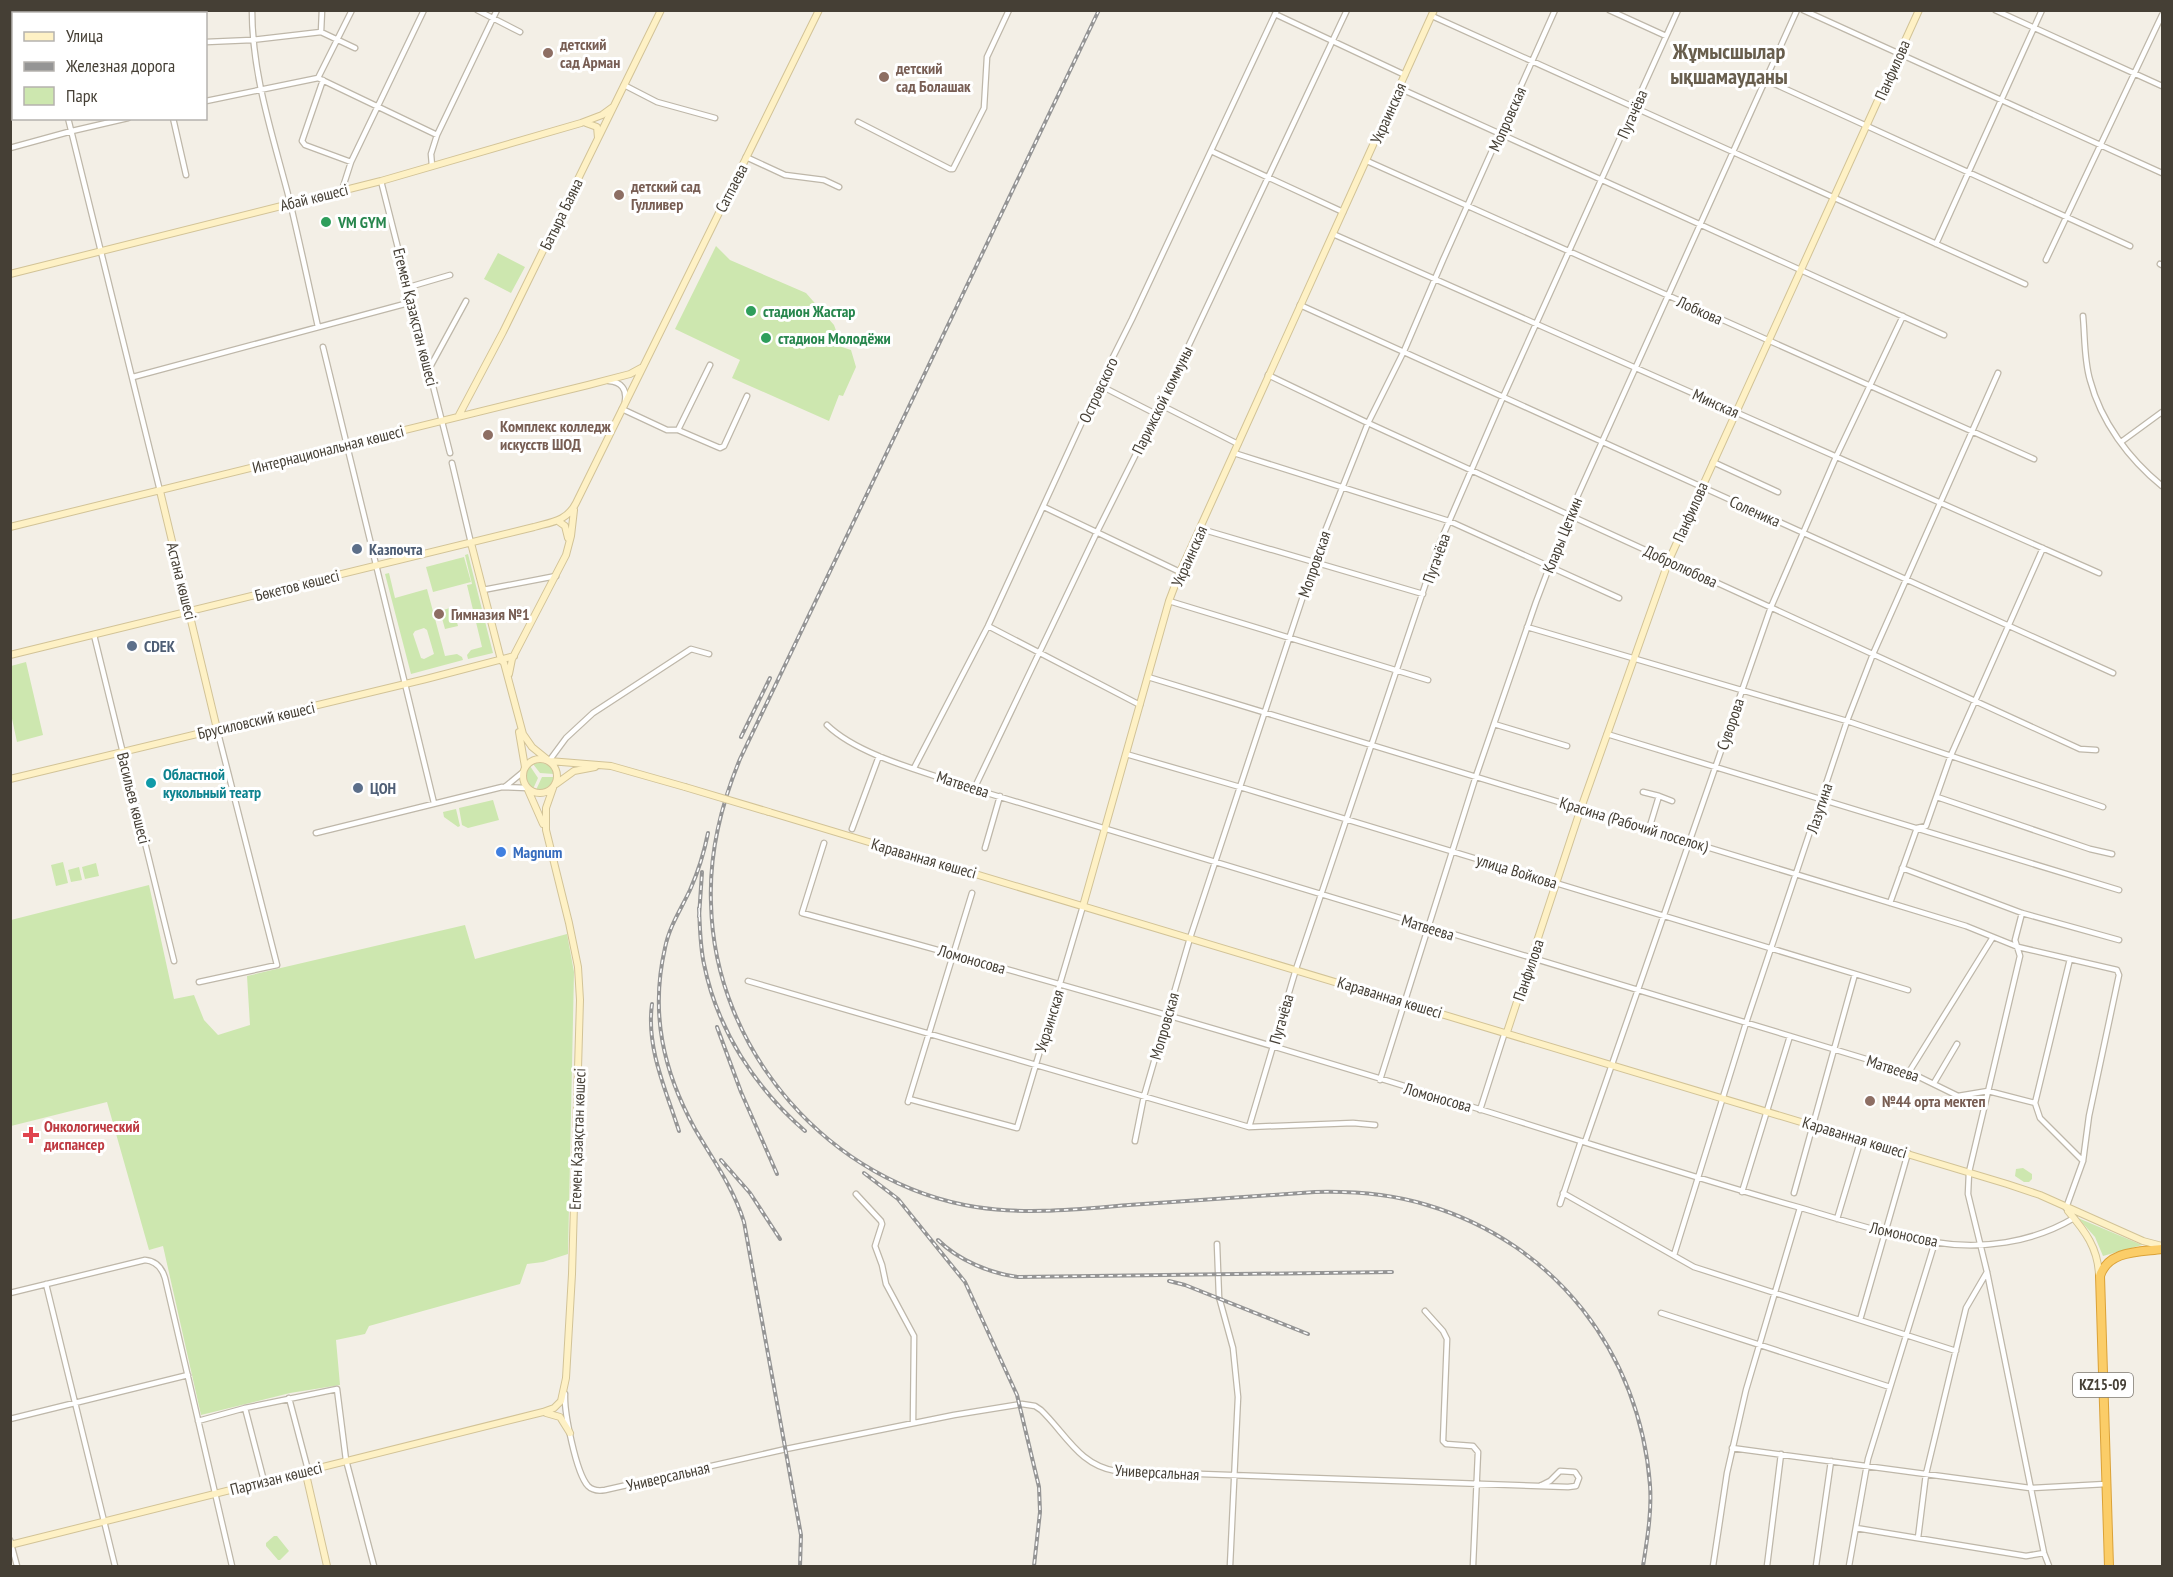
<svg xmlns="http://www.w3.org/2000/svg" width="2173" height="1577" viewBox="0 0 2173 1577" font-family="'PT Sans Narrow',sans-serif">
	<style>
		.green { fill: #cde7af; fill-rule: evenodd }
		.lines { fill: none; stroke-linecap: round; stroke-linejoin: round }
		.street-casing { stroke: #beb7a9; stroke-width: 7 }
		.secondary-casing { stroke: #d2c397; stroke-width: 8 }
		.highway-casing { stroke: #dba238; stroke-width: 10 }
		.street { stroke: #fff; stroke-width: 4.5 }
		.secondary { stroke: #fef1c5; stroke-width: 6 }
		.highway { stroke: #fbcd68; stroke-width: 8 }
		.rail-casing { stroke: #959595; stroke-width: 4 }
		.rail { stroke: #fff; stroke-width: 1.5; stroke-dasharray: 4.5; stroke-linecap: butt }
		.secondary-bridge-casing { stroke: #d2c397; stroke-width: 8; stroke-linecap: butt }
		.secondary-bridge { stroke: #fef1c5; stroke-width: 6 }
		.education-dot { fill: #8d6e63; stroke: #fff; stroke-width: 2 }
		.leisure-dot { fill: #2e9e5b; stroke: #fff; stroke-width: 2 }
		.service-dot { fill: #5c6f8a; stroke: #fff; stroke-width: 2 }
		.culture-dot { fill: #0f9aa8; stroke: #fff; stroke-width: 2 }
		.shop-dot { fill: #3f7fe0; stroke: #fff; stroke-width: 2 }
		.health-dot { fill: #e0444e; stroke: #fff; stroke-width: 2 }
		.labels { text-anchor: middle; stroke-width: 6; stroke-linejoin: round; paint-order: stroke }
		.shield { fill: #fff; stroke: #7d7972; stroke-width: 1.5 }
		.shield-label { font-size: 15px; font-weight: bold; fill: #453f35 }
		.education-label { font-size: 16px; font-weight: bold; fill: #785e54; stroke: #fff; text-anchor: start }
		.street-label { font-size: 16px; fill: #453f35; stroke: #fff }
		.leisure-label { font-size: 16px; font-weight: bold; fill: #27864d; stroke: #fff; text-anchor: start }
		.service-label { font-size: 16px; font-weight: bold; fill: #4e5e75; stroke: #fff; text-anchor: start }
		.culture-label { font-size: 16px; font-weight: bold; fill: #0d838f; stroke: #fff; text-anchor: start }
		.shop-label { font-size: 16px; font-weight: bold; fill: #366cbe; stroke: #fff; text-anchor: start }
		.health-label { font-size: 16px; font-weight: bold; fill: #be3a42; stroke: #fff; text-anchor: start }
		.district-label { font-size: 22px; font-weight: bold; fill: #685e4d; stroke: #fff }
	</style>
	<rect width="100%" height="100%" fill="#f3efe6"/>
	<path class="green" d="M716,246L730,260L806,293L834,325L842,347L851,350L856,367L843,396L839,395L829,421L732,378L740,360L675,329Z
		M498,253L525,267L511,293L484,279Z
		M468,554L493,653L468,659L467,655L471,650L482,647L467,585L472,584L465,555Z
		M464,557L471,582L433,592L426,567Z
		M389,573L395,598L427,589L445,656L457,654L462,657L463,660L411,674L385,574ZM424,628L427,630L434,654L424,659L421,658L413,634L415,631Z
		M453,607L458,626L445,629L440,611Z
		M26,662L43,735L17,742L11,714V666Z
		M540,762L550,766L554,774L540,773L533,764Z
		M530,766L538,778L533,789L526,779L527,770Z
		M542,777H554C552,786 545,791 536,790Z
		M493,800L499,820L468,828L462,825L459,808Z
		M456,809L460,826L458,827L444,817L443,812Z
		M63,862L68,883L56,886L51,865Z
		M96,863L99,876L85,879L82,867Z
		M79,867L82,880L71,882L68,870Z
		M149,885L174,999L194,995L204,1020L218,1035L250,1025L247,976L465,925L475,959L567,934L574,972L568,1254L543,1262L527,1264L520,1284L369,1326L365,1334L336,1340L340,1385L290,1393L201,1415L163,1246L149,1250L107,1102L11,1126V920Z
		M2023,1168L2032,1174V1179L2029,1182H2024L2015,1176L2016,1169Z
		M2078,1218L2142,1245L2103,1256L2095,1237Z
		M274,1536H277L289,1551L280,1560H278L266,1546V1543Z"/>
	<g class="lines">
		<g class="street-casing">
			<path id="street" d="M40,10L41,14
				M146,10L147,14
				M252,10C252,77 274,139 290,202C300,244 309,286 318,327
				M477,10L520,32
				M1609,10L1666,36
				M1803,10L2162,173
				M1995,10L2162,86
				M126,14L136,10
				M1275,14L1405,75
				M1432,16L2025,284
				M10,28L14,27
				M321,32L355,48
				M321,32L322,10
				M206,42L252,40L321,32
				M318,78L352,10
				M323,80L302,141L305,145L351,162
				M1766,80L2130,246
				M624,85L657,102L715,118
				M1399,88L1944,335
				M206,101L318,78L437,135
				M68,118L160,491
				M173,118L186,175
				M858,122L950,169H953L984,108L987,57L1009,10
				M10,148L72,131L128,118
				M1211,151L1343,212
				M746,157L785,175L824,180L839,187
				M1367,161L2034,459
				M432,166L431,154L437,135L497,10
				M381,181L450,453
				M342,190L351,162L424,10
				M1333,234L2099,573
				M1936,244L2042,10
				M2046,260L2162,15
				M2160,264L2162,265
				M409,287L450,275
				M1300,305L2113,673
				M2083,316C2085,337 2084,360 2090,380C2101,422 2129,459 2162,486
				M323,347L434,803
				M429,369L466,301
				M1268,375L1368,423L2080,749L2096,750
				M133,377L412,302
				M609,381C621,382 627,389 625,401
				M1099,385L1156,414
				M1161,405L1238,444
				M622,409L667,430H678L720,448L724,446L747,396
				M678,430L710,365
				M2121,442L2162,412
				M1234,453L1449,521L1619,598
				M1713,462L1778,492
				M452,463L471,543
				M1044,507L1180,572
				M1201,529L1423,594
				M483,590L556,576
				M1169,601L1428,680
				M988,626L1140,705
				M1527,627L1847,721L2103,807
				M94,635L174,961
				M1148,677L1966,926L2018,947L2117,970L2119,975L2089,1116L2083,1161L2066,1208
				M1494,724L1567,746
				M827,725C860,757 930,773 974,789L1909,1072L1958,1096L1988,1091L2035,1103
				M1607,734L2119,890
				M1126,754L1240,787L1908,990
				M549,761L566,738L593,713L691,649L709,654
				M914,768L988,626L1099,385L1132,319L1277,10
				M506,786L523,772
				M974,789L1097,532L1163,400L1347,10
				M1643,792L1659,796L1649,829
				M1659,796L1672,801
				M1937,797L2090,849L2112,854
				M852,829L879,756
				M316,833L502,787L527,788
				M824,843L802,913C1033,975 1264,1042 1492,1113C1594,1145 1695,1178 1798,1207C1842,1220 1887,1235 1933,1242C1981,1250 2032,1243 2074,1218
				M985,848L1000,796
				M1902,868L2022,913L2119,940
				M1890,903L1917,828L1926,826L1951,755L2043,548
				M2022,913L2015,940L2020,956L1969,1172L1968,1194L1987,1272L2044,1553L2049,1566
				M2070,959L2035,1103L2040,1118L2083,1161
				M748,981L1249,1127L1353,1123L1375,1125
				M199,982L277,965L217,729
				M1909,1072L1993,937
				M1380,1080L1476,776L1536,602L1569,515L1797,10
				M1934,1083L1957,1044
				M909,1099L1017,1128L1083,906
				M908,1102L972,893
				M1480,1110L1505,1032
				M1249,1127L1296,969L1438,547L1503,397L1678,10
				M1135,1141L1144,1096L1190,938L1323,536L1368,423L1404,351L1443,260L1555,10
				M1585,1142L1771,607L1836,457L1903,316
				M1742,1192L1790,1036
				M1563,1193L1694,1267L1956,1351
				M1794,1193L1855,974
				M856,1194L881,1221L882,1224L875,1246L882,1265L886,1284L914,1336L913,1423
				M1560,1204L1581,1141
				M1837,1219L1861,1139
				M1217,1244L1219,1297L1233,1348L1238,1397L1230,1566
				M1674,1255L1746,1023L1847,721L1873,654L1998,373
				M46,1284L115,1566
				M10,1293L145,1260C156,1261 162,1268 165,1278L232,1566
				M1425,1311L1443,1331L1447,1339L1443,1441L1446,1444L1473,1446L1478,1452L1473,1566
				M1661,1313L1890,1387
				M1860,1320L1908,1153
				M565,1394C564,1412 576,1473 588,1486C593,1491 599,1491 605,1490L786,1449L954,1415L1022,1404L1035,1406L1041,1410C1066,1434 1079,1465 1116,1471L1568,1487L1576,1486L1579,1478L1575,1472L1560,1471L1550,1481L1540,1486
				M289,1398L308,1470
				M245,1408L264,1481
				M10,1419L188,1375
				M198,1421L245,1408L337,1389L346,1460L374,1566
				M1732,1448L2030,1488L2106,1484
				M1856,1528L2026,1556L2044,1553
				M1918,1538L1926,1474L1966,1308L1987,1272
				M10,1540L17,1566
				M1713,1566L1727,1473L1746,1390L1800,1208
				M1767,1566L1781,1454
				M1816,1566L1831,1461
				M1849,1566L1868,1459L1935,1242"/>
		</g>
		<g class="secondary-casing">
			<path id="secondary" d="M586,123L597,127L598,138
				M10,274L381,181L581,123L602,115L613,107
				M459,415L503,332L661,10
				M160,491L217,729
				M558,521L565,526L568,538
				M10,527L588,385L630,374L641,368
				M471,543L501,660L504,663L523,734L532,747L548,760
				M10,655L534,527C552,522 567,521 576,503L819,10
				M509,674L512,659L566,555L571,536L574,510
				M519,732L525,767
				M523 776a17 17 0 1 1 34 0a17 17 0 1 1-34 0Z
				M549,761L611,766L685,787
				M10,779L426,679L514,656
				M556,784L574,771L595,767
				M528,790L543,824
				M769,812L2007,1184L2040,1195L2143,1241L2162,1246
				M1083,906L1169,601L1180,572L1434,10
				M1507,1032L1581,808L1669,560L1919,10
				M2068,1211C2085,1231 2098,1248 2099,1275
				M546,1413L560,1417L570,1433
				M305,1470L327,1566
				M10,1545L543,1412L554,1408L561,1401L566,1378L572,1274L580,1000L578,967L569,923L546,830V808L553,788"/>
		</g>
		<g class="highway-casing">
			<path id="highway" d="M2109,1566L2100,1276C2108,1250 2140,1252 2162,1249"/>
		</g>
		<use href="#street" class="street"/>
		<use href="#secondary" class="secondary"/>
		<use href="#highway" class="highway"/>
		<g class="rail-casing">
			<path id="rail" d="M1099,10L740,759C721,805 709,852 711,903C714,1052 831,1184 976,1207C1027,1215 1079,1209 1129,1205C1191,1201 1253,1196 1315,1192C1352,1191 1391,1194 1427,1205C1555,1243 1640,1353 1650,1485C1652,1512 1647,1540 1643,1566
				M741,737L770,678
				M708,833C704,853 698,872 690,890C681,909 669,927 665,948C650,1013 663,1071 695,1129C713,1160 733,1187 744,1222L801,1535L800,1566
				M699,908C700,927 700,946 704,964C717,1029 755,1088 805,1131
				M699,917L702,872
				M652,1004C646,1048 666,1090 679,1131
				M717,1027L741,1092L777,1174
				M721,1160L750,1193L780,1239
				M864,1173L898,1199L965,1282L1017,1395L1039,1487L1040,1512L1034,1566
				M938,1240C958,1260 991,1274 1019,1277L1392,1272
				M1169,1281L1185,1285L1308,1334"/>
		</g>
		<use href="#rail" class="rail"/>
		<g class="secondary-bridge-casing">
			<path id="secondary-bridge" d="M685,787L769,812"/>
		</g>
		<use href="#secondary-bridge" class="secondary-bridge"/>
	</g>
	<g class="education-dot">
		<circle cx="548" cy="53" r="6"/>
		<circle cx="884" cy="77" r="6"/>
		<circle cx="619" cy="195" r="6"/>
		<circle cx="488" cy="435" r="6"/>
		<circle cx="439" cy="614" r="6"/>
		<circle cx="1870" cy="1101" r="6"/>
	</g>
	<g class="leisure-dot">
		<circle cx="326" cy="222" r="6"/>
		<circle cx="751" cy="311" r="6"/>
		<circle cx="766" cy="338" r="6"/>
	</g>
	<g class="service-dot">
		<circle cx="357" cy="549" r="6"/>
		<circle cx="132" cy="646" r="6"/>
		<circle cx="358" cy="788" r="6"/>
	</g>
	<circle class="culture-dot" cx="151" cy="783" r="6"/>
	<circle class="shop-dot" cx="501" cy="852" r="6"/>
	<path class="health-dot" d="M28 1126h6v6h6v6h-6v6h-6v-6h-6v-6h6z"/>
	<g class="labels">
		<rect class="shield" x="2073" y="1373" width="60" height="24" rx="4.5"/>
		<g class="shield-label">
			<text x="2103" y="1390">KZ15-09</text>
		</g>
		<g class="education-label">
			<text x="560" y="50">детский<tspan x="560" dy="18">сад Арман</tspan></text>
			<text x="896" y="74">детский<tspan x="896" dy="18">сад Болашак</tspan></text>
			<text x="631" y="192">детский сад<tspan x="631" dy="18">Гулливер</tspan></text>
			<text x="500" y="432">Комплекс колледж<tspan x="500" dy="18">искусств ШОД</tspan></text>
			<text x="451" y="620">Гимназия №1</text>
			<text x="1882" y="1107">№44 орта мектеп</text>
		</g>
		<g class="street-label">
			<text transform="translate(1892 70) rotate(-66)" y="6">Панфилова</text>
			<text transform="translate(1388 113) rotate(-66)" y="6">Украинская</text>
			<text transform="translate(1632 114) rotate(-66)" y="6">Пугачёва</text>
			<text transform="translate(1507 119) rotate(-66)" y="6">Мопровская</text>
			<text transform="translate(731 188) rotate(-63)" y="6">Сатпаева</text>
			<text transform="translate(314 197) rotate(-14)" y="6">Абай көшесі</text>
			<text transform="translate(561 214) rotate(-64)" y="6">Батыра Баяна</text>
			<text transform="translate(1700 310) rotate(24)" y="6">Лобкова</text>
			<text transform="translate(416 317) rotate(76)" y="6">Егемен Қазақстан көшесі</text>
			<text transform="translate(1098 390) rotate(-65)" y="6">Островского</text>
			<text transform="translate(1162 400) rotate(-64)" y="6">Парижской коммуны</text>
			<text transform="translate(1716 403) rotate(24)" y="6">Минская</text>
			<text transform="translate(328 449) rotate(-14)" y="6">Интернациональная көшесі</text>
			<text transform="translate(1755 511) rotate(24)" y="6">Соленика</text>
			<text transform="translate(1690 512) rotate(-66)" y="6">Панфилова</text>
			<text transform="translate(1562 535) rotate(-68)" y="6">Клары Цеткин</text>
			<text transform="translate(1189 556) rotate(-66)" y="6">Украинская</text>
			<text transform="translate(1436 558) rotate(-70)" y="6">Пугачёва</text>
			<text transform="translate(1314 564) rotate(-71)" y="6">Мопровская</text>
			<text transform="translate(1681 566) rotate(25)" y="6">Добролюбова</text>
			<text transform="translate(182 581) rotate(76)" y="6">Астана көшесі</text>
			<text transform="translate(297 585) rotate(-14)" y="6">Бөкетов көшесі</text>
			<text transform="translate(256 720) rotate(-13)" y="6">Брусиловский көшесі</text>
			<text transform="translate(1730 724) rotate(-71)" y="6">Суворова</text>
			<text transform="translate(963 784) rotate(18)" y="6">Матвеева</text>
			<text transform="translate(134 798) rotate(76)" y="6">Васильев көшесі</text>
			<text transform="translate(1819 808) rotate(-72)" y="6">Лазутина</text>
			<text transform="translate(1634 824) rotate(17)" y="6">Красина (Рабочий поселок)</text>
			<text transform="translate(924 858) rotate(16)" y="6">Караванная көшесі</text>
			<text transform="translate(1517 871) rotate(17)" y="6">улица Войкова</text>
			<text transform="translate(1428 927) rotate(17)" y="6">Матвеева</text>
			<text transform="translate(972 959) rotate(16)" y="6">Ломоносова</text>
			<text transform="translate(1528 970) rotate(-71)" y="6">Панфилова</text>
			<text transform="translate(1390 997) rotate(17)" y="6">Караванная көшесі</text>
			<text transform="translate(1281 1019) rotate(-74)" y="6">Пугачёва</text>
			<text transform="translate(1049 1021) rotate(-73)" y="6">Украинская</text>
			<text transform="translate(1164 1026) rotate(-74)" y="6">Мопровская</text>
			<text transform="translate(1893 1068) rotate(18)" y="6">Матвеева</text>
			<text transform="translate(1438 1097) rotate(16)" y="6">Ломоносова</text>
			<text transform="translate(1855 1137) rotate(17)" y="6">Караванная көшесі</text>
			<text transform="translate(577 1139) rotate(-88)" y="6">Егемен Қазақстан көшесі</text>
			<text transform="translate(1904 1234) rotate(12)" y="6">Ломоносова</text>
			<text transform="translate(1157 1472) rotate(3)" y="6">Универсальная</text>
			<text transform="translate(668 1476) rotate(-13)" y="6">Универсальная</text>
			<text transform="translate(276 1478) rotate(-14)" y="6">Партизан көшесі</text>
		</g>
		<g class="leisure-label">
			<text x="338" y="228">VM GYM</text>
			<text x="763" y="317">стадион Жастар</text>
			<text x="778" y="344">стадион Молодёжи</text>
		</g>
		<g class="service-label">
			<text x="369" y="555">Казпочта</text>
			<text x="144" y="652">CDEK</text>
			<text x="370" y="794">ЦОН</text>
		</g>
		<g class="culture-label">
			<text x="163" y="780">Областной<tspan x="163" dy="18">кукольный театр</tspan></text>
		</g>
		<g class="shop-label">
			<text x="513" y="858">Magnum</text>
		</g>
		<g class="health-label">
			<text x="44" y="1132">Онкологический<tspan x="44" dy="18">диспансер</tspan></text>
		</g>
		<g class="district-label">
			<text x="1729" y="59">Жұмысшылар<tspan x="1729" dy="25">ықшамауданы</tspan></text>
		</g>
	</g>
	<rect width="2173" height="1577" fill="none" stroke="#453f35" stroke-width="24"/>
	<rect x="12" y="12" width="195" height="108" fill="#ffffff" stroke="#b5b2ae" stroke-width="1.5"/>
	<rect x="24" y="32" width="30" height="9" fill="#fef1c5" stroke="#b5b2ae" stroke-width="1.5"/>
	<text x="66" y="42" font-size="18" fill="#453f35">Улица</text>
	<rect x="24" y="62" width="30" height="9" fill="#959595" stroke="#b5b2ae" stroke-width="1.5"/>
	<text x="66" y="72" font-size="18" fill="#453f35">Железная дорога</text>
	<rect x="24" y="87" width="30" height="18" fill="#cde7af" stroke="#b5b2ae" stroke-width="1.5"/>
	<text x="66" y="102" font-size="18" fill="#453f35">Парк</text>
</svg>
